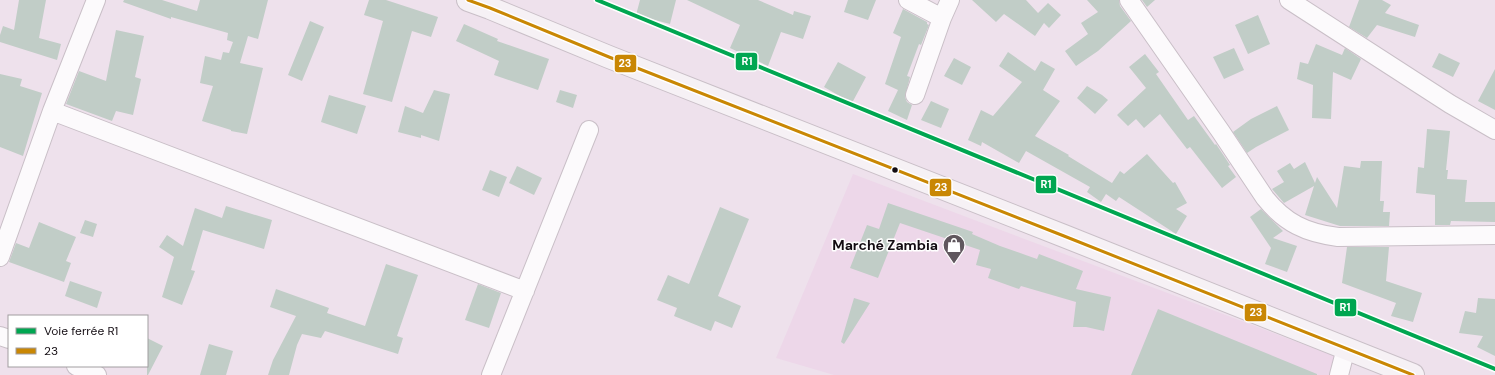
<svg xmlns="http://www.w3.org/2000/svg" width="1495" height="375" viewBox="0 0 1495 375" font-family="'DM Sans',sans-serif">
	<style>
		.built { fill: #edd7e9 }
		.building { fill: #c1cdc7 }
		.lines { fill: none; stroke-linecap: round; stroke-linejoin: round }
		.street-casing { stroke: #c9bfc7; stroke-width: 20 }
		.secondary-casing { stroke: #c9bfc7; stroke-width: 24 }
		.street { stroke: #fcfafc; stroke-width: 18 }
		.secondary { stroke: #f6f1f5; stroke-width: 22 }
		.bus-1-casing { stroke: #fff; stroke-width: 6 }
		.bus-1 { stroke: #c98704; stroke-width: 3 }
		.rail-1-casing { stroke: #fff; stroke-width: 7 }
		.rail-1 { stroke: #00a651; stroke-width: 4 }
		.bus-dot { fill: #130c12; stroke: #fff; stroke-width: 1.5 }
		.labels { text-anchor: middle; stroke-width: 3; stroke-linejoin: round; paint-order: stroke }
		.poi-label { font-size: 14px; font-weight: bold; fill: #130c12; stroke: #fff; text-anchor: end }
		.line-badge { stroke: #fff; stroke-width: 1.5 }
		.badge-label { font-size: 11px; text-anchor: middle; font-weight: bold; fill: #fff }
	</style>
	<rect width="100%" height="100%" fill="#eee1ec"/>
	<path class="built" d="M853,174L1334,356L1333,375H834L776,358Z"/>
	<path class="building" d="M19,0H46L39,38L61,44L57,60L0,42V35L3,26L14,30Z
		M124,0H162L197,11L200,0H268L258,39L248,36L240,63L263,68L247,134L231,131V130L202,121L213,86L200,83L205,56L221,60L223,52L229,53L233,42L227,40L228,33L171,17V19L123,2Z
		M369,0H386L438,17L431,37L412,31L392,102L363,94L383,21L364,15Z
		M640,0H676L670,24L636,15Z
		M687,0H758L793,15L794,11L811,16L803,39L781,32L768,66L730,48L740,25Z
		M848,0H876L868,20L844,12Z
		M972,0H1026L1038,13L1048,3L1061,15L1049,28L1044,23L1035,36L1004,14L996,22Z
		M1087,0H1119L1120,6L1131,21L1098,51L1076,66L1065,51L1088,34L1081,23L1098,12Z
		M1142,0H1155L1147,7Z
		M1359,0H1382L1391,5L1385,13L1419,25L1415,37L1377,25L1367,38L1349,27Z
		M903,9L927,22V24L929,25L921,45L919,44L907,76L910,77L905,97L907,102L912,105L907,120L888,111L898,90L885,84L901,37L893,33Z
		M1258,15L1270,44L1248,54L1235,25Z
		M310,21L324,27L302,81L288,75Z
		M464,24L498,39L497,41L549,59L538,90L494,75L499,61L456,41Z
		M116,30L144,36L135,77L141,79L133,115L116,111L112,121L66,104L79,71L106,81Z
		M1316,44L1342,55L1345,48L1361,59L1351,80L1333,72L1331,119L1312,118L1313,85L1297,79L1300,62L1308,64Z
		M1234,48L1244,70L1224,79L1213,57Z
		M1008,52L1035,71L1041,61L1055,69L1043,90L1060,101L1035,136L1069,155L1068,156L1112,183L1120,171L1124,174L1147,154L1173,183L1175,182L1187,203L1176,209L1187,216L1176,234L1119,197L1116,201L1106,194L1101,202L1087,192L1090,187L1026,151L1019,163L982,142L981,146L968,140L981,110L993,116L1022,82L999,66Z
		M1439,53L1460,63L1453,77L1432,67Z
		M1145,54L1159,72L1156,74L1188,120L1194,116L1215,145L1216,144L1230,165L1228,166L1236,177L1222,188L1190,147L1187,149L1160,114L1144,128L1136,119L1128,126L1117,115L1146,88L1129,67Z
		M954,58L971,67L962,85L944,76Z
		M838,62L866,77L852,103L824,87Z
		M1495,69V110L1478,101Z
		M0,74L22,79L20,86L42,93L23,156L0,147Z
		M1087,86L1102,95L1108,100L1095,114L1077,98Z
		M434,90L450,94L439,141L421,135V138L398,132L405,106L423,113Z
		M560,90L577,95L573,108L556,102Z
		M329,95L366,106L357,134L321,122Z
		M931,101L949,109L941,128L921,120Z
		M1277,106L1289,130L1256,147L1247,153L1233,132L1251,119Z
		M1427,129L1450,131L1446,170H1448L1447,179L1467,180L1465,202H1495V222L1451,221L1450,225H1435V195L1416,193L1418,167L1424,168Z
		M1361,161H1382L1380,201H1384L1383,212H1390L1389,226H1340L1305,215L1314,186L1284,203L1272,189L1284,182L1277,171L1290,163L1294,169L1305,162L1315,183L1317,177L1337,208L1344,166L1360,168Z
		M517,166L542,178L534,195L509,183Z
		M490,170L507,177L499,197L482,190Z
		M888,203L973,232L972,234L1000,246L1037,259L1039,254L1083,271L1076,289L1111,297L1104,331L1086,327H1073L1076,302L1021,286L1019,289L988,278L991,269L976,265L980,250L900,223L878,278L850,268L867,225L879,229Z
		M226,206L272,220L264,249L203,230L191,270L195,271L182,305L162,297L174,257L159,247L167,235L183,246L195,208L222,218Z
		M720,207L749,219L718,296L741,306L732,328L715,321L711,331L674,316L677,308L657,300L668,275L689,284Z
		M1261,209L1283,231L1273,238L1297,246L1287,272L1265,264L1271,248L1250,217Z
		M85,220L97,224L93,237L80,233Z
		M39,222L76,237L66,261L71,263L64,282L9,262L16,243L29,248Z
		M1347,247H1389L1386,281L1422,293L1413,322L1391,316L1396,303L1342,283Z
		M386,264L418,275L397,336L403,338L398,354L325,331L321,338L302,334L297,345L289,375H268L273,360L296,316L270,307L276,289L329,308L327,313L365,326Z
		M70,281L102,292L97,308L65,296Z
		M478,284L501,293L489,328L465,320Z
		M854,298L870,303L844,344L841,342Z
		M1478,298L1495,299V356L1477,347L1483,336L1459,333L1465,311L1476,313Z
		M1158,309L1317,374V375H1131Z
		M147,338L163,346L148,375H147Z
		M209,344L233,351L226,375H200Z"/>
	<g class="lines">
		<g class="street-casing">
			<path id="street" d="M908,0L942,18
				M1129,0L1221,132L1265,198C1285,223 1306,233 1338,237L1495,235
				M1289,0L1450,104L1495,130
				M915,95L942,18L950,0
				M52,111L525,291
				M0,257L52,111L96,0
				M0,336L9,339
				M76,366L97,375
				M491,375L589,130
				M1339,375L1346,348"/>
		</g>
		<g class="secondary-casing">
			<path id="secondary" d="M468,0L490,8L609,57L1064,236L1413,375"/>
		</g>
		<use href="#street" class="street"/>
		<use href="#secondary" class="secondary"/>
		<g class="bus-1-casing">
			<path id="bus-1" d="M468,0L490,8L609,57L1064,236L1413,375"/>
		</g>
		<use href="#bus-1" class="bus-1"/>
		<g class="rail-1-casing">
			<path id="rail-1" d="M597,0L1495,369"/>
		</g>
		<use href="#rail-1" class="rail-1"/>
	</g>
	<defs>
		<g id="shop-pin" transform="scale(1.15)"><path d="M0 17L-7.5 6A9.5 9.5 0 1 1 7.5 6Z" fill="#60575e" stroke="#fff"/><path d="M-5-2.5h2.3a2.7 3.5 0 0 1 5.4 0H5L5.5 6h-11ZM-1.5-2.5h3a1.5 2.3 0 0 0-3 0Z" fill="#fff"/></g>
	</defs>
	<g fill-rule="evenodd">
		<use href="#shop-pin" x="954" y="245"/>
	</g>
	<circle class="bus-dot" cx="895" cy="170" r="3.5"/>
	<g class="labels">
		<g class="poi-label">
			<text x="938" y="250">Marché Zambia</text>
		</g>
	</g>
	<g class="line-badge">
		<rect x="735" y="52" width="23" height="19" rx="4" fill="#00a651"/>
		<rect x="614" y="54" width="23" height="19" rx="4" fill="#c98704"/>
		<rect x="1035" y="175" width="22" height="19" rx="4" fill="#00a651"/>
		<rect x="929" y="178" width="23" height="19" rx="4" fill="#c98704"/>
		<rect x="1334" y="298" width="23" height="19" rx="4" fill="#00a651"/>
		<rect x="1244" y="303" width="23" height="19" rx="4" fill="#c98704"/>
	</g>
	<g class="badge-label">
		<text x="747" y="65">R1</text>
		<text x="625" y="67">23</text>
		<text x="1046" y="188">R1</text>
		<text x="941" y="191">23</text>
		<text x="1345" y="311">R1</text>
		<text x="1256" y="316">23</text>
	</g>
	<rect x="8" y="315" width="140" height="52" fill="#ffffff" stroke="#a19ea0"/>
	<rect x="16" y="328" width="20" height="6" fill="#00a651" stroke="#a19ea0"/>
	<text x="44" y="335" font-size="12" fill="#130c12">Voie ferrée R1</text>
	<rect x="16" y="348" width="20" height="6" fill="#c98704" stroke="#a19ea0"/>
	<text x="44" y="355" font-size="12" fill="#130c12">23</text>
</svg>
